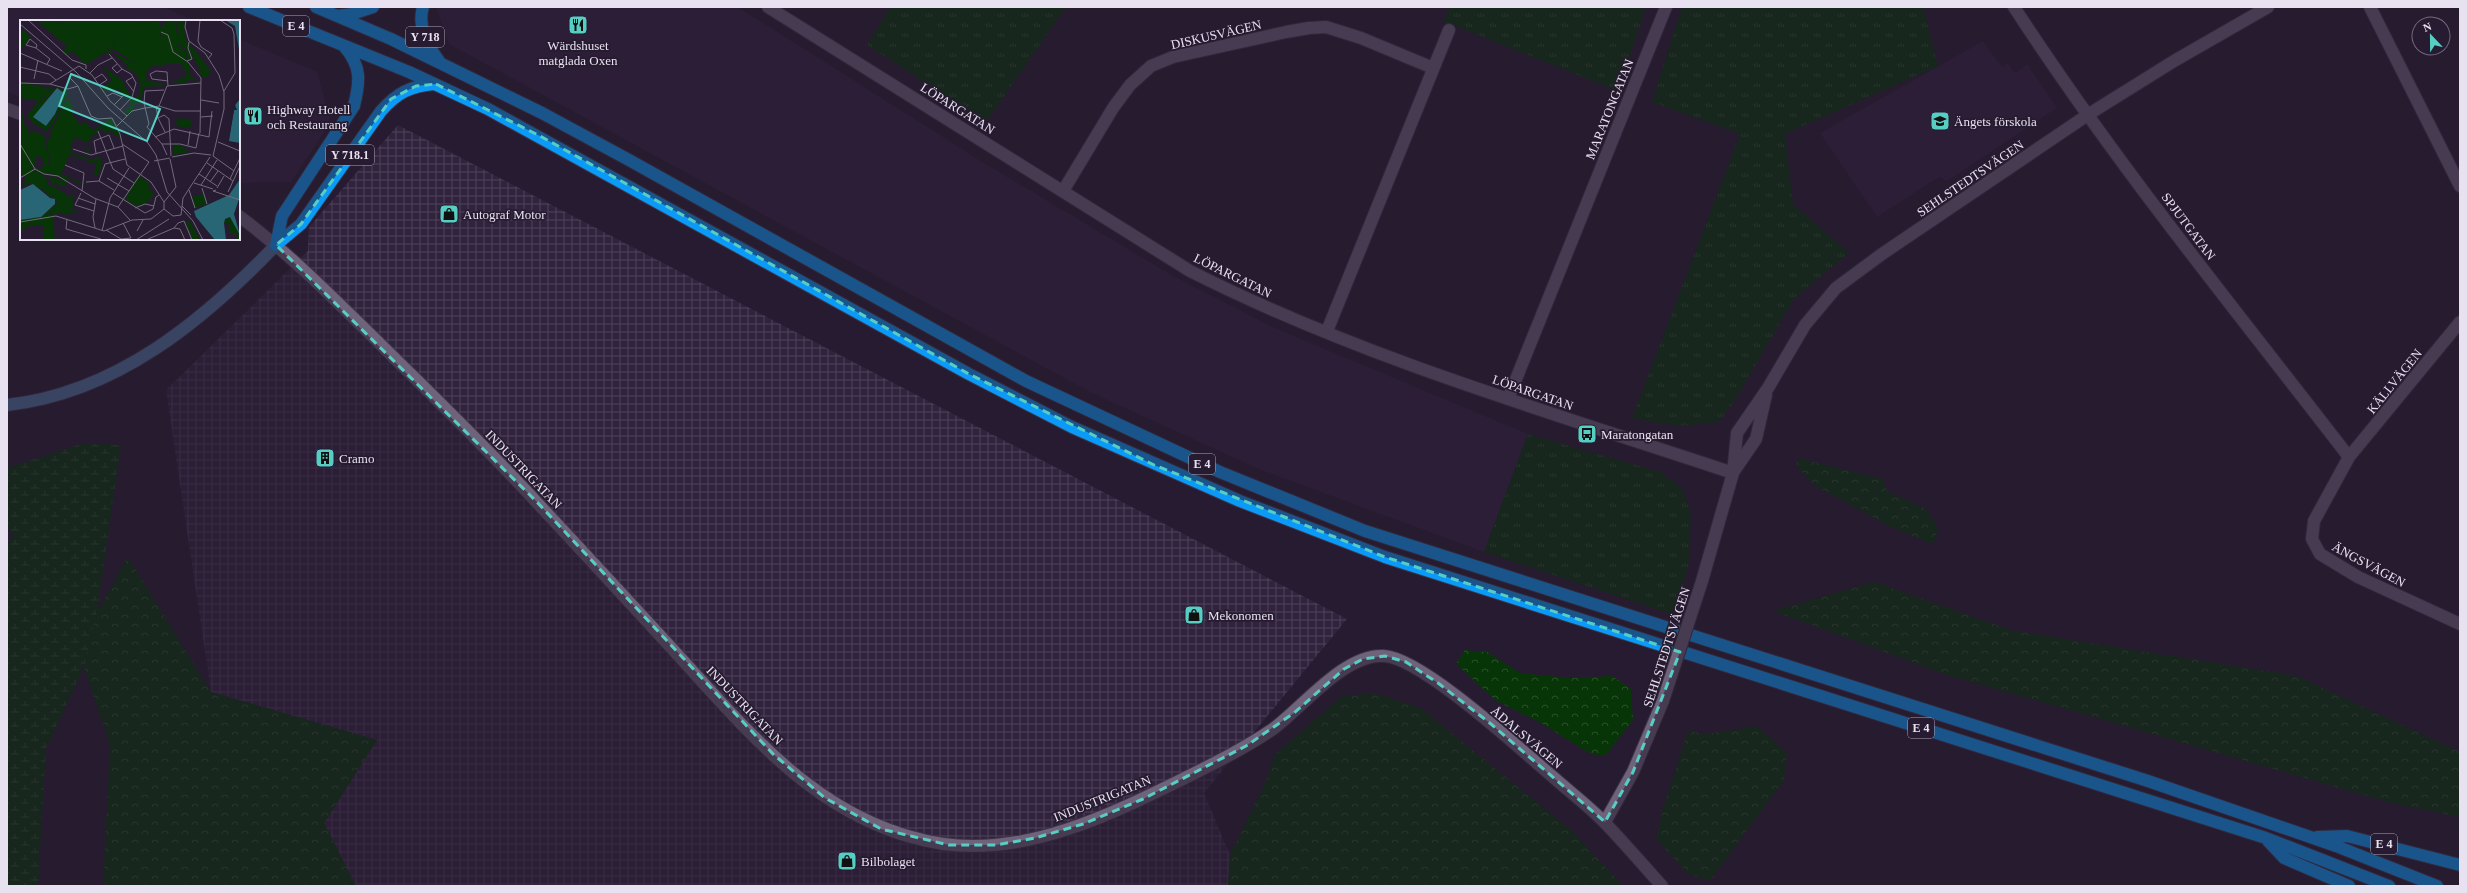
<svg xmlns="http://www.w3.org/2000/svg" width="2467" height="893" viewBox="0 0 2467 893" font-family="'Times New Roman',serif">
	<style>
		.built { fill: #31233e }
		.industrial { fill: url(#industrial-grid) }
		.grass { fill: url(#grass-tufts) }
		.forest { fill: url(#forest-crowns) }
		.wetland { fill: url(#wetland-marsh) }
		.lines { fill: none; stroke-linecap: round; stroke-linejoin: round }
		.street-casing { stroke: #3f3548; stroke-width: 14 }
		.secondary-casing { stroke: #3f3548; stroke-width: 14 }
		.highway-casing { stroke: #3f3548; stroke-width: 14 }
		.street { stroke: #6f637c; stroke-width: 12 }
		.secondary { stroke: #5174a1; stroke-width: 12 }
		.highway { stroke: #0b9af8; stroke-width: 12 }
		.street-bridge-casing { stroke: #3f3548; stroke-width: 14; stroke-linecap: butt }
		.street-bridge { stroke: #6f637c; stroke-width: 12 }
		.marked { fill: none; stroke: #56cec4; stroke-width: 3; stroke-dasharray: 8 5; stroke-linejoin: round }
		.labels { text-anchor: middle; stroke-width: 3.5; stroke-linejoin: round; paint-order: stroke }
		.shield { fill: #261b30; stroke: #aea6b6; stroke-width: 1 }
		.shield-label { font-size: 12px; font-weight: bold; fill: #e8e1f0 }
		.street-label { font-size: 13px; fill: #e8e1f0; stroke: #261b30 }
		.poi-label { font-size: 13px; fill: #e8e1f0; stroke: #261b30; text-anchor: start }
		.inset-road { fill: none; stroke: #746a7d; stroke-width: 1 }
		.view { fill: #56cec4; fill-opacity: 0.15; stroke: #56cec4; stroke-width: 2 }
		.inset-edge { fill: none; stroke: #e8e1f0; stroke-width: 2 }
	</style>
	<defs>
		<pattern id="industrial-grid" width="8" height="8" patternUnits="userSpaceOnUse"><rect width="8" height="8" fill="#31233e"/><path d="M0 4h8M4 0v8" fill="none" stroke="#4f435a"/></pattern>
		<pattern id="grass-tufts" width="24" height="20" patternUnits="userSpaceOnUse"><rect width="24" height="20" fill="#083508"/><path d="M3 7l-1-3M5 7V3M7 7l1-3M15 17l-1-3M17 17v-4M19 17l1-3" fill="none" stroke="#2c522c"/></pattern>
		<pattern id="forest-crowns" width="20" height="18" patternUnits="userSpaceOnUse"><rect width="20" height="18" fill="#083508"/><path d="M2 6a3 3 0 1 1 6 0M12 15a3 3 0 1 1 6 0" fill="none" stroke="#2c522c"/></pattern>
		<pattern id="wetland-marsh" width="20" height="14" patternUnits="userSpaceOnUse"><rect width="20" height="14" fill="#083508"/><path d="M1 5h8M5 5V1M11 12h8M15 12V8" fill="none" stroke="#2c522c"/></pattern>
	</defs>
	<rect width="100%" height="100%" fill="#261b30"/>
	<path class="built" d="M7,7H163L196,21H21V97L7,92Z
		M436,7H738L984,163L1175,277L1275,328L1528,434L1484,552L1261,470L1092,393L449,44Z
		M239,39L317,72L331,122L291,182L239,183Z
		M1983,41L2002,67L2008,63L2015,73L2027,64L2057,108L1947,181L1939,177L1877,217L1820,133Z"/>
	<path class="industrial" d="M398,125L1347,619L1204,793L1230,855L1228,886H356L324,823L377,740L211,692L166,390L308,251L309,227Z"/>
	<path class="grass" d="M890,7H1066L986,122L867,45Z
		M1450,7H1646L1618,91L1443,21Z
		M1682,7H1923L1938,66L1785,134L1793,204L1849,253L1794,299L1735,400L1719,422L1678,426L1632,418L1740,134L1652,102Z
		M1528,434L1660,472L1682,488L1691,515L1688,567L1674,615L1484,552Z"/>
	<path class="forest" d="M1797,458L1883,479L1887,491L1926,509L1939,529L1932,544L1893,528L1815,486L1797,467Z
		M128,557L211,692L377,740L324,823L356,886H103L110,744L84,667L97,612Z
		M1874,582L2014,631L2297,676L2460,752V817L2388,802L1944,674L1773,611Z
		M1465,650L1487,652L1520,673L1571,678L1612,676L1631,689L1633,720L1605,756L1589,753L1541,723L1495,700L1456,664Z
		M1374,693L1421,708L1573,832L1623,886H1228L1230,855L1268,777L1274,755L1342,696Z
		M1757,726L1787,753L1784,780L1710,881L1688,874L1656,839L1663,808L1688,731L1706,734Z"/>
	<path class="wetland" d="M84,443L121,445L97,612L84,667L46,749L38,886H7V545L13,534L7,528V468Z"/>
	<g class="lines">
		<g class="street-casing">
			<path id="street" d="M768,7L1190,271C1362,358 1550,412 1733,473
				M2014,7C2116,164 2235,309 2349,457
				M2370,7L2460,186
				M7,109L21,114
				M1063,191L1113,108L1130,85L1151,66L1173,57L1286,32L1309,28L1326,27L1361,38L1433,68
				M239,216C290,254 335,300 380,344C434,397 489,450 540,506C586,555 631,604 676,653C753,737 824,826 943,844C1028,856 1112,814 1185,778C1215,763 1245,748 1273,729C1303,707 1345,653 1384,656C1422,658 1521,750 1553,777C1571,793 1591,808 1607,825C1626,845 1644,866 1662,886
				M2460,322L2349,457L2314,521L2312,539L2320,554L2358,577L2460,624
				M1327,331L1449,30
				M1508,399L1666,7
				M1734,471L1756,439L1766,395
				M1702,581L1733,473L1737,433L1768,388L1805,325L1836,288L1882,254L2089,114L2174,61L2268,7
				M1605,822L1633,772L1663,701"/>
		</g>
		<g class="secondary-casing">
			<path id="secondary" d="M7,405C116,393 203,321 276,245"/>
		</g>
		<g class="highway-casing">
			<path id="highway" d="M249,7L409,72L488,109L969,374L1072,427L1240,501L1385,557L2266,838L2389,886
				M316,7L391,39L542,113L629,160L1026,381L1220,472L1365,531L2148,781L2336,846L2437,886
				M423,7C417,27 428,46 439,61
				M337,16L352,14L373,7
				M276,245L301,224L381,111C397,93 410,86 434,84
				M276,245L282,216L354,106C360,81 362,67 344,46
				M2317,837L2347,836L2460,865
				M2268,841L2284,858L2349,886"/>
		</g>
		<use href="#street" class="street"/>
		<use href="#secondary" class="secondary"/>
		<use href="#highway" class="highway"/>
		<g class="street-bridge-casing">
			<path id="street-bridge" d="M1663,701L1702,581"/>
		</g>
		<use href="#street-bridge" class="street-bridge"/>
	</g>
	<path d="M0 0H2467V893H0ZM436,84L540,136L969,374L1154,465L1385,557L1680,652L1633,772L1605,822L1491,724L1438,683L1406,662L1385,656L1363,659L1344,669L1294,713L1246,746L1143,799L1083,824L1035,838L996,845H949L881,829L825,798L773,754L536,501L276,245L301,224L391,99L416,86Z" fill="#261b30" fill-opacity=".55" fill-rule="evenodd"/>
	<path class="marked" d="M436,84L540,136L969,374L1154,465L1385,557L1680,652L1633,772L1605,822L1491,724L1438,683L1406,662L1385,656L1363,659L1344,669L1294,713L1246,746L1143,799L1083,824L1035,838L996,845H949L881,829L825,798L773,754L536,501L276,245L301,224L391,99L416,86Z"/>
	<defs>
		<g id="restaurant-square" transform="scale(1)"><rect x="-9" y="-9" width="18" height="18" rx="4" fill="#56cec4" stroke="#261b30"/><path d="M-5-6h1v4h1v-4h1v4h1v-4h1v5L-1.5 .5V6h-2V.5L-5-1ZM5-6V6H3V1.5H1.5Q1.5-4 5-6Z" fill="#111"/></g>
		<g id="school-square" transform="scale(1)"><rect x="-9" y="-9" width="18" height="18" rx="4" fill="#56cec4" stroke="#261b30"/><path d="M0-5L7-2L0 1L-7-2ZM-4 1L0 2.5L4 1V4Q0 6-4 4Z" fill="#111"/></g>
		<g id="shop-square" transform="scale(1)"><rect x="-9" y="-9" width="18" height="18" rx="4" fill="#56cec4" stroke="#261b30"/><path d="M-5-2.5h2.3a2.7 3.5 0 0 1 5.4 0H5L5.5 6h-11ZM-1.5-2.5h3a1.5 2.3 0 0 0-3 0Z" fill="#111"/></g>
		<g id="bus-square" transform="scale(1)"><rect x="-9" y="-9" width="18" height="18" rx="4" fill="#56cec4" stroke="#261b30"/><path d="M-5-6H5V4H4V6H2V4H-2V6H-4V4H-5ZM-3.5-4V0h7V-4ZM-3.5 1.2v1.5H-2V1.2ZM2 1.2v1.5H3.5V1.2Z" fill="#111"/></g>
		<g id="building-square" transform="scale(1)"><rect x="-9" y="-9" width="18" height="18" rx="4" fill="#56cec4" stroke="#261b30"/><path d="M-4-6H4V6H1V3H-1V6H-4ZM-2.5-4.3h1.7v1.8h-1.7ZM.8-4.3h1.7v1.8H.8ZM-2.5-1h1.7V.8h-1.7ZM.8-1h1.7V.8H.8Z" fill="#111"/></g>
	</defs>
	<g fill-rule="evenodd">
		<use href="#restaurant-square" x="578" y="25"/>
		<use href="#restaurant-square" x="253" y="116"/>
		<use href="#school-square" x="1940" y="121"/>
		<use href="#shop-square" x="449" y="214"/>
		<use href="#bus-square" x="1587" y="434"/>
		<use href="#building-square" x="325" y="458"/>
		<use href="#shop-square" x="1194" y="615"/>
		<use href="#shop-square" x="847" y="861"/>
	</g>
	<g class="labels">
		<g class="shield">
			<rect x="283" y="16" width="26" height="20" rx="3"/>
			<rect x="406" y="27" width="38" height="20" rx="3"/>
			<rect x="326" y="145" width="48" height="20" rx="3"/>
			<rect x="1189" y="454" width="26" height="20" rx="3"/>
			<rect x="1908" y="718" width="26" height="20" rx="3"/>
			<rect x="2371" y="834" width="26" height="20" rx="3"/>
		</g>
		<g class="shield-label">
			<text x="296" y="30">E 4</text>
			<text x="425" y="41">Y 718</text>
			<text x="350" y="159">Y 718.1</text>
			<text x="1202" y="468">E 4</text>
			<text x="1921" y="732">E 4</text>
			<text x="2384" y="848">E 4</text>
		</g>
		<g class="street-label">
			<text transform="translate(1216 34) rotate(-13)" y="5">DISKUSVÄGEN</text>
			<text transform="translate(958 108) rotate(32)" y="5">LÖPARGATAN</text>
			<text transform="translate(1609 109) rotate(-68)" y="5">MARATONGATAN</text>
			<text transform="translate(1970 178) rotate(-34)" y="5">SEHLSTEDTSVÄGEN</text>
			<text transform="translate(2189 226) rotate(53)" y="5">SPJUTGATAN</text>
			<text transform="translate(1233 275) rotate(26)" y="5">LÖPARGATAN</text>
			<text transform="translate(2394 381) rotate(-51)" y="5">KÄLLVÄGEN</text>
			<text transform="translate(1533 392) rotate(19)" y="5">LÖPARGATAN</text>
			<text transform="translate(524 469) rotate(46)" y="5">INDUSTRIGATAN</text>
			<text transform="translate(2369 564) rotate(28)" y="5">ÄNGSVÄGEN</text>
			<text transform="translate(1666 647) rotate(-72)" y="5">SEHLSTEDTSVÄGEN</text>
			<text transform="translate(745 705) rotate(46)" y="5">INDUSTRIGATAN</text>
			<text transform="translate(1527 737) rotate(40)" y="5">ÅDALSVÄGEN</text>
			<text transform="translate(1102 798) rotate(-22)" y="5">INDUSTRIGATAN</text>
		</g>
		<g class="poi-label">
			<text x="578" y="50" text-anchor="middle">Wärdshuset<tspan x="578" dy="15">matglada Oxen</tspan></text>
			<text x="267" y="114">Highway Hotell<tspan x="267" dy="15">och Restaurang</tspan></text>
			<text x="1954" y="126">Ängets förskola</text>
			<text x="463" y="219">Autograf Motor</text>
			<text x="1601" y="439">Maratongatan</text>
			<text x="339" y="463">Cramo</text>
			<text x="1208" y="620">Mekonomen</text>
			<text x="861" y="866">Bilbolaget</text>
		</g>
	</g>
	<g transform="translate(20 20)">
		<rect width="220" height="220" fill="#261b30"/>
		<path d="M30,0H38L83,28L126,0H135L88,30L92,32L89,34L86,32L67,44L65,42L79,32ZM146,6L156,8L158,25L156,27L170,46V55L176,60L175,62L171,59L159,65V62H148L166,57L167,51H163L162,44H146L145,41L134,37L136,31L145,32L143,23L136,22V16H141L140,11ZM81,44L94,55L97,54L95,56L101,59L111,77L108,80L100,70L91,69L85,72L82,68L92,60ZM129,61L148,65L124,67L120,84H114V90L107,94L104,92L112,84L109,81L113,77L118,78L121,63ZM25,116L30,154L26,155L24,119ZM153,124L163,125V130L173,131L154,135ZM119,156L130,163L128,167L134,175L126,183L116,186L105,179ZM183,174L187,184L175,188L172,177ZM40,180V184H44L46,192L52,188L60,193L53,191L48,195L39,192L33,196L35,220H32L29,197ZM212,197L220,215V220H213L218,217L217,214H209V204L204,203L206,199ZM165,200L171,203L180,220H173Z" fill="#083508"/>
		<path d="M16,0H30L80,32L65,42H59L61,38L51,31L47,35L43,31L47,26ZM38,0H126L83,28ZM135,0H141L139,8H141L147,0H157L156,8L146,6L144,11L140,12L141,18L136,16V22L143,23L145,32L136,31L134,37L145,41L146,46H132L125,54L128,62L116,63L120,61L114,51L106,49L108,46L91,31L117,45L94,29L88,30ZM165,0L164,11L171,39L167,41L166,27L164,28L158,24L157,8L158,1ZM0,7L11,17L0,31L1,27ZM170,24L191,51L186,58L178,53L181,51L168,28ZM158,25L166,32L165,40L156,33ZM28,67L37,68L29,69L12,95L18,104L29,109L28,112L14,104L7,96L19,80L23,70ZM48,76L49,82L54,86L51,88L52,94L60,105L65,101L73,110L91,98L100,117L95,116L93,111L84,113L82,107L79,108L78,113L74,114L68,122L69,134L66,133L68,123L54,117L50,132L71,140L78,137L82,141L80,151L76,156L74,154L77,142L72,143L50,134L41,154L58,161L64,167L50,158L47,161L38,155L30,154L27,120L31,118L30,113ZM3,95V104L9,108L8,113H12L11,110L25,116L26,155L18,151L24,145L22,138L18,136H16L14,148L26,158L28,165L23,170L9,163L0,169L4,165L5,158V155L0,158V96ZM30,156L47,162L44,167L40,165L37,169L39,165L36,162L32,167ZM44,172L48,178L51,175L54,177L52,181L54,185L46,192L44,184H40V180L35,185L37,189L30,192L32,220H23V206H9L1,212L0,220V200L23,196L35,184V177L44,175Z" fill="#083508"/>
		<path d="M37,68L49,71L31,107L26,109L10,97L25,77L27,71ZM42,70L43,74L35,94L27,106L14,98L32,72ZM28,165L44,172V177L35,179L32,175L31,178L23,170Z" fill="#083508" fill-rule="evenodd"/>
		<path d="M0,63L24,66L20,81L0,78ZM157,98L172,100L170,108L156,106Z" fill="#083508"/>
		<path d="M205,0H220V35L215,6ZM37,68L44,73L35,94L26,106L13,97ZM220,79V123L209,121L214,90H217L215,85ZM220,159V176L214,194L220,215L210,197L205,199L204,203L206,220H195L176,197L174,191L209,175ZM13,164L30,178L35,179V184L21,197L0,200V170Z" fill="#286675"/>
		<path d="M220,77L214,87L217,90H214L208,123L212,89L214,82Z" fill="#261b30"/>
		<path class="inset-road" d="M8,0L52,40L66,45V49M166,0L165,7L169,21L185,33L199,55L204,72V89L193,136M180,0L178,21L181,27L192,34L188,39M200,0L212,8L214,14L215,53L204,71M0,4L56,52L88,88L128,123L136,135L147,172L173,201L183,220M141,12L148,15L153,32L168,42L181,58L180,113M16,28L6,25L10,19L17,25L16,28L30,39L27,44M0,33L42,51M89,34L102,49L111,54L116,63L112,77L100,90M167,41L172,39L168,28L169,22M97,44L92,48L97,53L102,49M0,47L29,54L36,60M70,53L78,45L92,38M72,55L90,81L107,96M49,57L58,66L71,96L78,99L92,98L100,114L107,145L131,162L144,182M113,57L106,61L114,72M14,59L18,40M74,59L82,54L87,60L79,65M148,61L132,59L130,54L136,51L147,52L148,66M0,63L30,64L59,46L72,55M30,64L48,69L58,66M87,76L93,73L102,77M181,80L199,83M94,85L103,76M136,86L138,98L145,112M139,86L147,66L181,63M181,97L193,96M138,98L144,95L149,99L151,136M129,104L124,83L125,71L144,70M129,104L127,107L142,124L147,135M97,106L112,91L125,88L139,86L155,91H181M78,111L93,149L114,163M135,117L154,109L189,117L192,91M198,122L220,131M0,124L15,149M142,124H160L176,128L179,113M168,125L170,111M53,129L71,135L103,126M76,133L74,121L89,115L94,128M193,136L214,151M152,137L174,133L191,135M134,141L150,138M187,143L213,161M45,145L64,153L62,171M179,154L197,166M0,158L15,149L24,154L38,156L74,178L98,187L110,200M87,158L109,171M210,159L220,138M79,161L94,170M66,162L79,161L85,144L105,139M190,162L198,151M174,163L193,169M181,165L197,140M182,168L187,184M197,168L204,156M169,170L175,188M196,170L193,171L220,180M208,172L220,146M61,173L55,185L74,191M93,173L125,193L133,189L136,177L139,175M58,178L75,184M162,186L171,195M98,187L129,142L102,124M115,188L125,184L134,186M144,189L153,196L161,195L163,178L190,137M144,189V182L156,167L150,139M47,199L46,209L81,219M0,202L36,196L84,211L112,200L131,199L144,189M75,208L73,197L76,179M154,208L158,203L164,201L172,220M86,210L101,219L111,218L103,203M82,211L90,178L109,148M117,211L123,200M116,220L149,199M126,220L154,208L160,209L165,220"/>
		<path class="view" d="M51,54L140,89L127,121L39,86Z"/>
		<rect width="220" height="220" class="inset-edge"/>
	</g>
	<rect width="2467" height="893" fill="none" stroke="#e8e1f0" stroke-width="16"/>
	<g transform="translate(2431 36) rotate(338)"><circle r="19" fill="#261b30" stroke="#746a7d"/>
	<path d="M0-3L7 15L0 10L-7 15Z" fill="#56cec4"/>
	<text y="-6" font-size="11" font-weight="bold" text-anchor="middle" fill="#e8e1f0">N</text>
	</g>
</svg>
